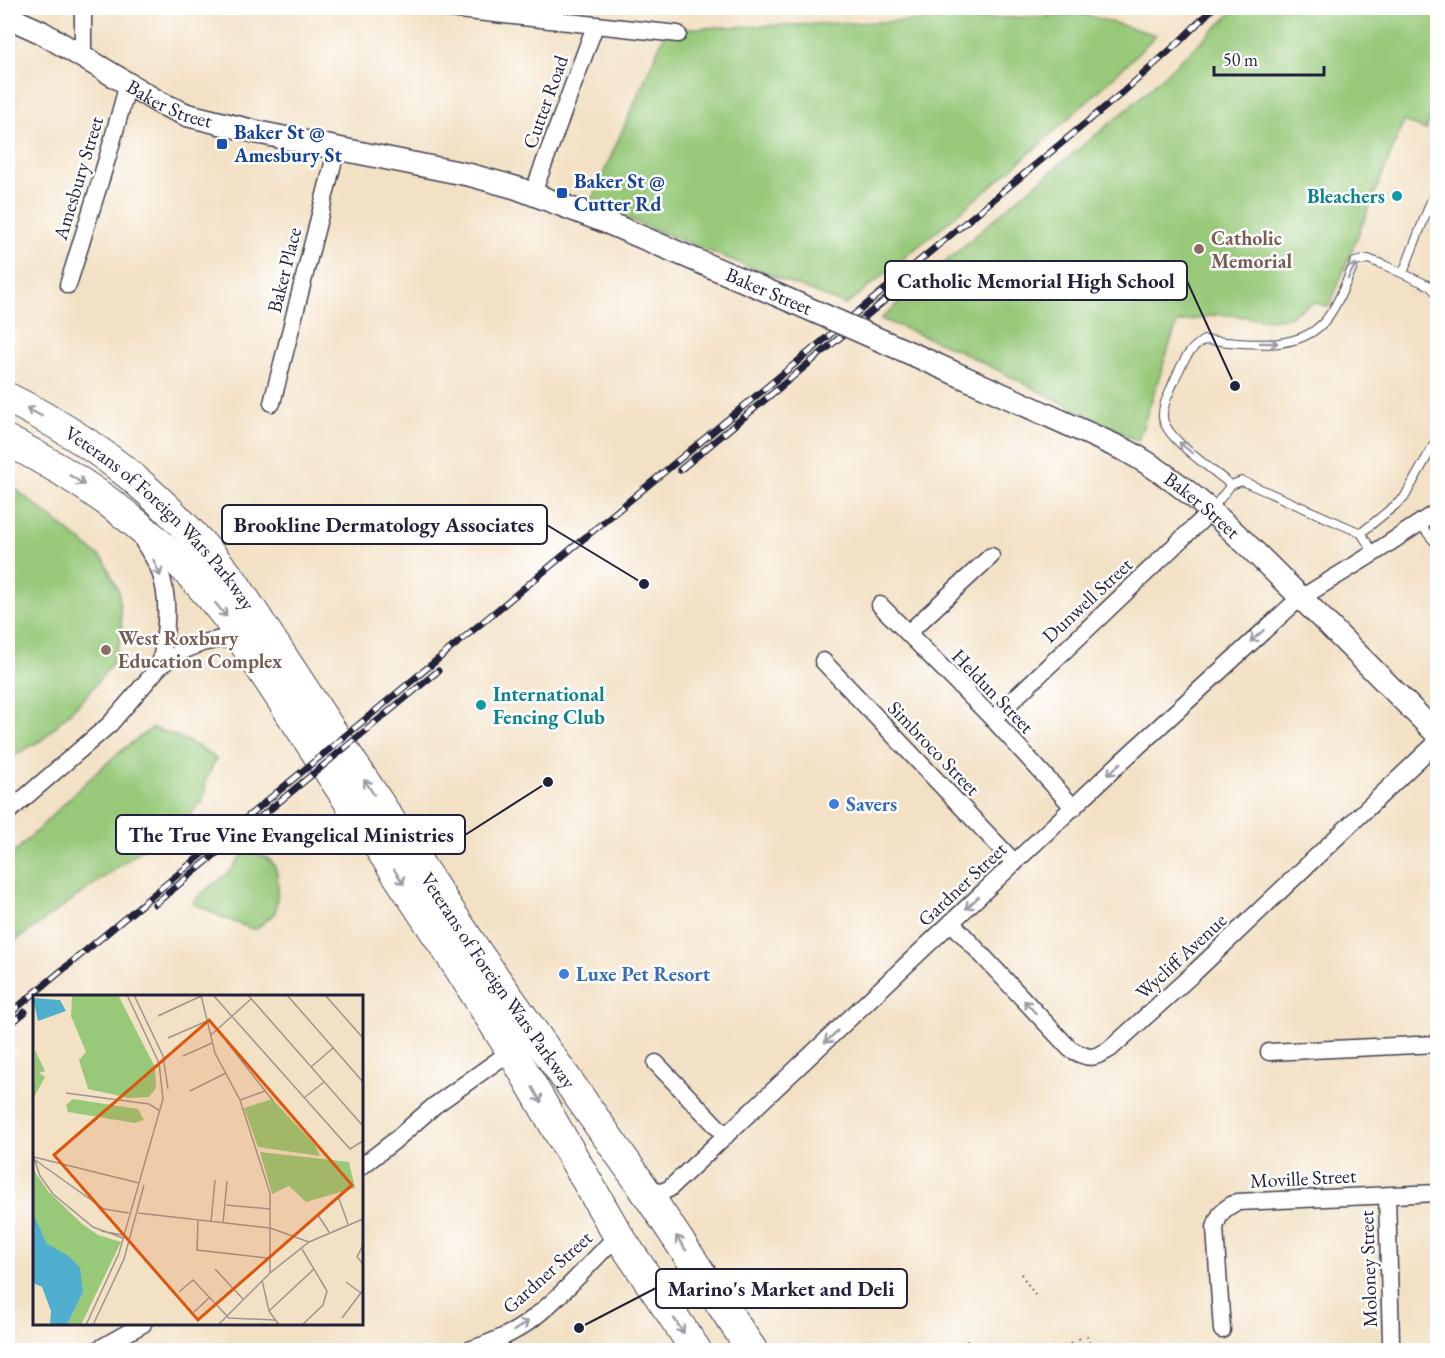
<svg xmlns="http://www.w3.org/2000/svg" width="1445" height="1358" viewBox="0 0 1445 1358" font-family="'EB Garamond',serif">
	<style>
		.green { fill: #97c979; stroke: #5c765a; stroke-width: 1.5 }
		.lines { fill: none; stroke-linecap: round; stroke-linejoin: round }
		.lane-casing { stroke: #413f50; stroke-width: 10 }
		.street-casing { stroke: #413f50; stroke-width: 19 }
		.secondary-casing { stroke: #413f50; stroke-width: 25 }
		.highway-casing { stroke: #413f50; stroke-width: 32 }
		.path { stroke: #413f50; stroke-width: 2; stroke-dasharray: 1.5 4.5; stroke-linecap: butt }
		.lane { stroke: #fff; stroke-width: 8 }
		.street { stroke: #fff; stroke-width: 16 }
		.secondary { stroke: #fff; stroke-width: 22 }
		.highway { stroke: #fff; stroke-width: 30 }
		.rail-casing { stroke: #22223b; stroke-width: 7 }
		.rail { stroke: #fff; stroke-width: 4.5; stroke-dasharray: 14; stroke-linecap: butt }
		.secondary-bridge-casing { stroke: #413f50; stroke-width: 25; stroke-linecap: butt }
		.secondary-bridge { stroke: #fff; stroke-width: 22 }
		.oneway { stroke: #9c9ca7 }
		.transit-dot { fill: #1a4fb4; stroke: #fff; stroke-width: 2 }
		.culture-dot { fill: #0f9aa8; stroke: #fff; stroke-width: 2 }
		.education-dot { fill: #8d6e63; stroke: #fff; stroke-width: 2 }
		.shop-dot { fill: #3f7fe0; stroke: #fff; stroke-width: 2 }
		.labels { text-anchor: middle; stroke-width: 5; stroke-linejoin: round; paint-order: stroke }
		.street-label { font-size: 20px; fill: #22223b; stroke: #fff }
		.transit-label { font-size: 20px; font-weight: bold; fill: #164399; stroke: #fff; text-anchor: start }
		.culture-label { font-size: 20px; font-weight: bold; fill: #0d838f; stroke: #fff; text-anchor: end }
		.education-label { font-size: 20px; font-weight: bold; fill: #785e54; stroke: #fff; text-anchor: start }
		.shop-label { font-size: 20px; font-weight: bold; fill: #366cbe; stroke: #fff; text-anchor: start }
		.inset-road { fill: none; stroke: #9f958e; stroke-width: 1.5 }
		.view { fill: #de560e; fill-opacity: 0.15; stroke: #de560e; stroke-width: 3 }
		.inset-edge { fill: none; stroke: #22223b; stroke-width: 3 }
		.leader { fill: none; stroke: #22223b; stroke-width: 2 }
		.callout-dot { fill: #22223b; stroke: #fff; stroke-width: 2 }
		.callout { fill: #fff; stroke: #22223b; stroke-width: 2 }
		.callout-label { font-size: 21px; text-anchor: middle; font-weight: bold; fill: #22223b }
	</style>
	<rect width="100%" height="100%" fill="#fff"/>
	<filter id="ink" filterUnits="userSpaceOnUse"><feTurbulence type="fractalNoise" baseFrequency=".0167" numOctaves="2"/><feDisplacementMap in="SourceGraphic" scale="12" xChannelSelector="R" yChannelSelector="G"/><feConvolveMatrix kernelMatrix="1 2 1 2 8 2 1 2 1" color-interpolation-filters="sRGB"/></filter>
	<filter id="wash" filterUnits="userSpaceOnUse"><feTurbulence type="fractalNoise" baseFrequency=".008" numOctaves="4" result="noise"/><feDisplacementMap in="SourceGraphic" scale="24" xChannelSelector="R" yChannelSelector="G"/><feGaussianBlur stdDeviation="1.35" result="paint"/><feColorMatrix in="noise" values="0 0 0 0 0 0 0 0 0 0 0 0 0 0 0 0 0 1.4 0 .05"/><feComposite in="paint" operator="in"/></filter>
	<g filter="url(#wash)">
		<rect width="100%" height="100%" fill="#f3e1c5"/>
		<path class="green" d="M1237,8H1437V97L1426,130L1404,121L1329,307L1314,302L1288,317L1271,320L1220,314L1177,323L1138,441L956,349L881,319L1009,206L1130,107Z
			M1086,15L1156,35C1060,133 952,219 846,305L590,204L667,29Z
			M8,483L104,560L119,592L122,633L114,661L87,695L42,740L8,759Z
			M153,728C175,735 198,744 216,759L205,782L206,790L201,802L189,816L8,946V858C56,815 98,763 153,728Z
			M250,853C255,854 260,855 265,857C284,866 277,897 275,913L255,930L226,919L193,903C202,889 219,883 230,871C238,863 237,855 250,853Z"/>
	</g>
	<g filter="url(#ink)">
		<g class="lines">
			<g class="lane-casing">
				<path id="lane" d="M1403,273L1438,183
					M1436,383L1438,384
					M1231,485C1215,471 1164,438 1163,417C1162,404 1170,392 1174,381C1182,364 1187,350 1204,340C1240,342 1294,354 1323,323C1338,307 1346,281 1355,262L1368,259L1384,265L1430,286L1438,295
					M1212,509L1231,485L1242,481L1361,533L1374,553
					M1419,523L1438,546
					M1361,533L1404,498L1438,437"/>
			</g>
			<g class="street-casing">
				<path id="street" d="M83,8V57
					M441,8L678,34
					M533,193L595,26
					M68,285L108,156L128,84
					M272,403L337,148
					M143,541C148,550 155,559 159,569C171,600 166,634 160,666
					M880,605L993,719L1074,808
					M908,633L991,556
					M823,661L1015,863
					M993,719L1210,512
					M8,812L110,724L160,666L180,652L202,643L221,639L245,643
					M951,922L1070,1049C1089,1059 1092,1060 1110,1049L1196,971L1438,741
					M1269,1052L1438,1044
					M656,1063L726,1136
					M362,1166L393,1142L434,1106L511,1051
					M1387,1195L1391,1341
					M649,1196L669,1189L1122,761L1291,606L1301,598L1374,553L1438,511
					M1222,1330L1215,1228C1219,1213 1223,1209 1237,1202L1438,1193
					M97,1350L143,1324
					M469,1350C488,1344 507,1337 524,1325C556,1303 590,1263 618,1235"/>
			</g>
			<g class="secondary-casing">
				<g id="secondary">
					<path id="s1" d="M8,17L41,32L160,103L187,115L261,133L470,175L517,188L606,222L775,294"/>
					<path id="s2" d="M919,357L1127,451C1187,484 1237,534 1285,582C1337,633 1387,684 1438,735"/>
				</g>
			</g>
			<g class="highway-casing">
				<g id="highway">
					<path id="s3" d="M8,398C103,445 165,498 232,580L480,957L636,1177L752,1350"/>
					<path d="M8,441C94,484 168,541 227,617L461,971L517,1060L618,1235L696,1350"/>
				</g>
			</g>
			<path class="path" d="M1021,1274L1035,1295
				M1087,1336L1092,1350
				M1079,1338L1084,1350
				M966,1341L984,1350
				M1070,1343L1075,1350
				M1062,1348L1064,1350"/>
			<use href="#lane" class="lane"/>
			<use href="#street" class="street"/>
			<use href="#secondary" class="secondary"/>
			<use href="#highway" class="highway"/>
			<g class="rail-casing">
				<path id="rail" d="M680,470L925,267
					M257,820L438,671
					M155,904L241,833
					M8,1015L1122,93L1178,43L1213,8
					M8,1026L25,1012"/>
			</g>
			<use href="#rail" class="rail"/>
			<g class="secondary-bridge-casing">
				<path id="secondary-bridge" d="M775,294L919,357"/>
			</g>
			<use href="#secondary-bridge" class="secondary-bridge"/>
		</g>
		<defs><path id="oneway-shaft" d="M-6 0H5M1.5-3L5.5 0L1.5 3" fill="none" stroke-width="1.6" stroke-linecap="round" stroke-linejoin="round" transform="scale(1.5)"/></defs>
		<g class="oneway">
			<use href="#oneway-shaft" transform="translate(1352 271) rotate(-62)"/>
			<use href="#oneway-shaft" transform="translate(1269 343)"/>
			<use href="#oneway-shaft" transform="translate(34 412) rotate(-152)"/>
			<use href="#oneway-shaft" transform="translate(1186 448) rotate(-139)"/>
			<use href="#oneway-shaft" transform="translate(77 480) rotate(33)"/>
			<use href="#oneway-shaft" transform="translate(157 568) rotate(67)"/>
			<use href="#oneway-shaft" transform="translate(221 610) rotate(51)"/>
			<use href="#oneway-shaft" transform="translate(1257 636) rotate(139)"/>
			<use href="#oneway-shaft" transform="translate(1114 769) rotate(136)"/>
			<use href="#oneway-shaft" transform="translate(369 787) rotate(-123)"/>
			<use href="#oneway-shaft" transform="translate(399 877) rotate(57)"/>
			<use href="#oneway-shaft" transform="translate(972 903) rotate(137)"/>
			<use href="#oneway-shaft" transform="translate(1030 1007) rotate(-133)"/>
			<use href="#oneway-shaft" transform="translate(831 1037) rotate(137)"/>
			<use href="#oneway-shaft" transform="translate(537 1095) rotate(60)"/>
			<use href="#oneway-shaft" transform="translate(681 1243) rotate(-124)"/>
			<use href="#oneway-shaft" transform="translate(521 1326) rotate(-33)"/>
			<use href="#oneway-shaft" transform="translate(679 1326) rotate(56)"/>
		</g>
	</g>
	<g class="transit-dot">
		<rect x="216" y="138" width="12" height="12" rx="3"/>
		<rect x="556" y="187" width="12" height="12" rx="3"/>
	</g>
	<g class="culture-dot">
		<circle cx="1397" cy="196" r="6"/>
		<circle cx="481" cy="705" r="6"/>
	</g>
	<g class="education-dot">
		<circle cx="1199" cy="249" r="6"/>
		<circle cx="106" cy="650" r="6"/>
	</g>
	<g class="shop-dot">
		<circle cx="834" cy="804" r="6"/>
		<circle cx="564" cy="974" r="6"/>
	</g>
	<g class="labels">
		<g class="street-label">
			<text dy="7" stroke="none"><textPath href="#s1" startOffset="184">Baker Street</textPath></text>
			<text transform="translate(545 102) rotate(-70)" y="7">Cutter Road</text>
			<text transform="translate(78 178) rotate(-73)" y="7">Amesbury Street</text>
			<text transform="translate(284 270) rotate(-76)" y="7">Baker Place</text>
			<text transform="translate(769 291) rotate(23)" y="7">Baker Street</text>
			<text dy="7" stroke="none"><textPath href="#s2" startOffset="321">Baker Street</textPath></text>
			<text dy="7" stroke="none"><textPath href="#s3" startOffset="196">Veterans of Foreign Wars Parkway</textPath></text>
			<text transform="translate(1087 600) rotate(-43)" y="7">Dunwell Street</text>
			<text transform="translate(993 691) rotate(46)" y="7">Heldun Street</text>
			<text transform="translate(934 748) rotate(46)" y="7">Simbroco Street</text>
			<text transform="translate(962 884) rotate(-43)" y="7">Gardner Street</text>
			<text transform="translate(1181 956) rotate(-43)" y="7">Wycliff Avenue</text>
			<text dy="7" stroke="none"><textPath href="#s3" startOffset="772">Veterans of Foreign Wars Parkway</textPath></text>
			<text transform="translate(1303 1178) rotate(-3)" y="7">Moville Street</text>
			<text transform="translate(1368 1269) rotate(-92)" y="7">Moloney Street</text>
			<text transform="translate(547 1272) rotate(-42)" y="7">Gardner Street</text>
		</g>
		<g class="transit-label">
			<text x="234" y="139">Baker St @<tspan x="234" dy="23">Amesbury St</tspan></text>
			<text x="574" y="188">Baker St @<tspan x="574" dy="23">Cutter Rd</tspan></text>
		</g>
		<g class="culture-label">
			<text x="1385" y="203">Bleachers</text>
			<text x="493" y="701" text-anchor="start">International<tspan x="493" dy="23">Fencing Club</tspan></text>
		</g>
		<g class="education-label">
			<text x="1211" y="245">Catholic<tspan x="1211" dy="23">Memorial</tspan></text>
			<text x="118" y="645">West Roxbury<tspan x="118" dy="23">Education Complex</tspan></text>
		</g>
		<g class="shop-label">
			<text x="846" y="811">Savers</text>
			<text x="576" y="981">Luxe Pet Resort</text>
		</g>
	</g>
	<g transform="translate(33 995)">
		<rect width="330" height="330" fill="#f3e1c5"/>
		<path d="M39,0H85L122,72L123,93L116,102L96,103L55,94L46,65L53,57L38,21ZM2,55L12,76L6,78L12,82L1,102ZM40,104L105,114L111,125L102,128L35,117L33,110ZM239,104L282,150L287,161L225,152L211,113ZM227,157L316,167L322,193L273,207L256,191L239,199ZM0,174L15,196L48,228L65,240L88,247L48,330H34L50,297L38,263L12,248L0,217Z" fill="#97c979"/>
		<path d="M0,3L27,5L33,16L5,26ZM0,217L13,248L37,262L47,273L50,297L34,330H17L18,316L9,292L0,288Z" fill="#50aece"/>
		<path class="inset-road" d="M101,0L130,61L135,94M168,0L182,58L207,105L237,198V278M180,0L317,154L330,146M215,0L330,131M254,0L330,87M292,0L330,43M125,21L168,1M178,40L218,4M135,43L174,26M194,47L240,106M150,61L179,48M278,72L300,53M157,96L193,78M33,98L116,109L127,116M271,103L291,87M207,105L232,96M0,160L7,181L20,199L60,232L90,243M1,162L106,188M2,165L71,214L96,218M305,201L315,229M193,210L238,214M105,218L237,233L276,247M285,220L296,237M165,225L164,255L234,263M178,227L182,185M190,228L194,186M68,236L90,240M330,250L324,262L330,269M269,254L294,296L290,310L269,330M182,274L210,304M229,285L236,316L246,330M313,287L328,298M146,297L160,285L196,323L242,325M236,316L281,274M161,317L177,302M309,323L330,295M53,330L86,258L130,104L126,68L94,0M60,330L91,264L111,190M185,330L237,278L276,247L330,224"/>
		<path class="view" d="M176,25L319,190L165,325L21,160Z"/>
		<rect width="330" height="330" class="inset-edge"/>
	</g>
	<path class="leader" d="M1235 386L1187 281M644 584L547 525M548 782L465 835M579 1328L656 1288"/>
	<g class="callout-dot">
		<circle cx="1235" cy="386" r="6"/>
		<circle cx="644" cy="584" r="6"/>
		<circle cx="548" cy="782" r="6"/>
		<circle cx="579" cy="1328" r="6"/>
	</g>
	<g class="callout">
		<rect x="885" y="261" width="302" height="39" rx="6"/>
		<rect x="222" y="505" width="325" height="39" rx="6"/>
		<rect x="116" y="815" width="349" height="39" rx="6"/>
		<rect x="656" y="1269" width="251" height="39" rx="6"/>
	</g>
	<g class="callout-label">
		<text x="1036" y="288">Catholic Memorial High School</text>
		<text x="384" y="532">Brookline Dermatology Associates</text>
		<text x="291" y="842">The True Vine Evangelical Ministries</text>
		<text x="781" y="1296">Marino's Market and Deli</text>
	</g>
	<rect width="1445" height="1358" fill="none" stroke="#fff" stroke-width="30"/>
	<path d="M1214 66v9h110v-9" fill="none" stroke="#22223b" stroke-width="3"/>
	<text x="1223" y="66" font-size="18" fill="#22223b" stroke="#ffffff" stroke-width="4.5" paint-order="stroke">50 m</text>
</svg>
